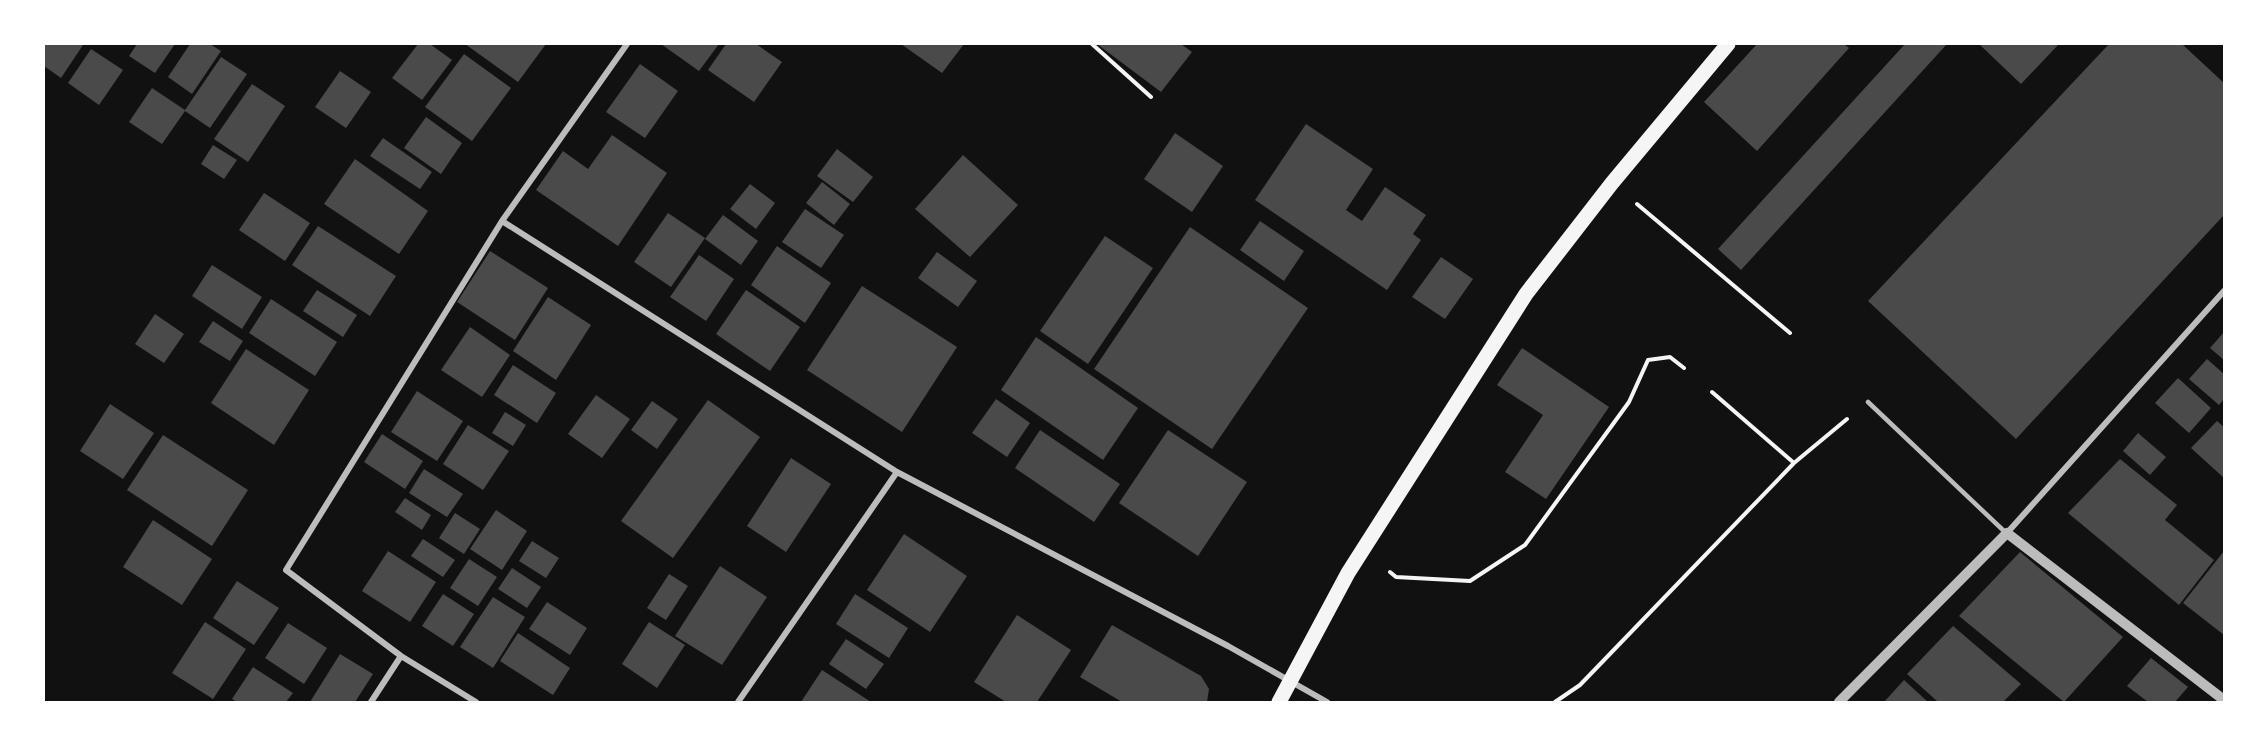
<svg xmlns="http://www.w3.org/2000/svg" width="2268" height="746" viewBox="0 0 2268 746" font-family="Commissioner,sans-serif">
	<style>
		.building { fill: #4a4a4a }
		.lines { fill: none; stroke-linecap: round; stroke-linejoin: round }
		.path { stroke: #f5f5f5; stroke-width: 4 }
		.service { stroke: #bcbcbc; stroke-width: 4.5 }
		.minor { stroke: #bcbcbc; stroke-width: 6 }
		.tertiary { stroke: #bcbcbc; stroke-width: 10 }
		.primary { stroke: #f5f5f5; stroke-width: 15 }
	</style>
	<rect width="100%" height="100%" fill="#111"/>
	<path class="building" d="M44,44H81L83,45L61,78L44,66Z
		M137,44H175L155,73L129,56Z
		M190,44H210L221,51L192,94L168,77Z
		M418,44H430L452,60L422,100L392,78Z
		M465,44H546L518,82Z
		M661,44H719L699,71Z
		M726,44H756L782,62L754,102L708,70Z
		M901,44H964L942,73Z
		M1097,44H1181L1192,52L1161,92Z
		M1757,44H1844L1849,48L1757,151L1704,102Z
		M1905,44H1947L1741,270L1718,249Z
		M1979,44H2059L2021,84Z
		M2109,44H2182L2224,83V215L2016,439L1868,301Z
		M91,49L123,70L99,105L68,83Z
		M464,54L511,88L472,141L425,107Z
		M221,57L247,74L210,128L185,111L162,144L129,122L152,88L185,110Z
		M640,64L678,91L645,138L606,112Z
		M340,71L371,92L346,128L315,107Z
		M252,84L285,106L248,162L214,139Z
		M426,117L462,143L441,174L404,148Z
		M1306,124L1373,169L1346,210L1362,221L1385,187L1426,215L1413,234L1421,240L1387,290L1255,200Z
		M1175,133L1223,166L1192,212L1144,179Z
		M612,135L667,173L618,246L536,190L563,151L588,169Z
		M383,138L432,172L420,189L370,156Z
		M213,145L237,160L224,179L201,164Z
		M837,149L873,177L853,202L817,176Z
		M963,155L1018,205L970,257L915,209Z
		M355,159L428,211L399,254L324,204Z
		M822,182L850,204L834,225L806,203Z
		M750,184L775,203L756,229L730,209Z
		M264,193L310,223L285,261L239,230Z
		M805,209L844,235L821,268L782,242Z
		M668,213L705,238L671,287L634,262Z
		M723,215L758,241L741,265L705,239Z
		M1260,221L1304,251L1284,281L1240,250Z
		M318,226L396,276L370,316L292,265Z
		M1190,227L1308,308L1212,449L1094,369Z
		M1105,236L1153,268L1088,364L1040,331Z
		M777,246L831,283L805,323L751,285Z
		M490,251L548,288L515,340L457,302Z
		M937,252L977,281L958,307L918,278Z
		M699,255L734,279L706,321L670,297Z
		M1441,257L1473,279L1445,319L1412,297Z
		M212,265L262,297L242,329L192,296Z
		M862,286L957,347L902,432L807,370Z
		M317,290L357,315L343,337L303,311Z
		M746,290L800,327L770,371L716,334Z
		M548,297L591,325L556,380L513,351Z
		M271,299L337,342L315,376L249,333Z
		M155,314L184,334L164,363L135,344Z
		M213,321L243,341L230,361L199,342Z
		M470,327L510,355L482,397L441,370Z
		M2224,332V360L2210,348Z
		M1036,337L1138,408L1103,460L1001,390Z
		M1522,348L1609,407L1546,499L1505,472L1543,415L1497,385Z
		M246,349L309,390L274,445L211,403Z
		M2207,359L2224,374V399L2219,405L2189,379Z
		M513,365L556,393L537,423L494,395Z
		M2178,378L2211,408L2189,433L2155,403Z
		M417,391L463,421L437,461L391,432Z
		M596,395L630,419L602,458L568,434Z
		M996,399L1030,423L1007,457L972,433Z
		M708,400L760,437L673,558L621,521Z
		M652,401L678,419L657,449L631,430Z
		M110,404L154,433L123,479L80,451Z
		M505,412L526,425L513,446L492,433Z
		M2217,421L2224,427V478L2191,448Z
		M468,425L509,451L483,490L443,464Z
		M1040,430L1120,484L1094,522L1015,468Z
		M1168,430L1247,482L1198,556L1119,503Z
		M2138,433L2166,457L2150,475L2123,451Z
		M382,434L423,461L405,489L364,462Z
		M163,435L248,490L212,546L127,490Z
		M791,458L831,484L786,552L747,526Z
		M2120,459L2177,505L2165,520L2214,560L2179,605L2068,513Z
		M424,469L463,494L447,517L409,493Z
		M405,498L431,515L422,530L395,512Z
		M496,510L527,531L502,570L470,549Z
		M455,513L480,529L464,554L439,538Z
		M153,520L212,559L182,605L123,567Z
		M904,534L967,576L930,632L867,590Z
		M423,539L455,560L443,577L411,556Z
		M532,541L559,558L546,578L519,561Z
		M388,551L436,582L410,622L362,591Z
		M2224,551V635L2183,603Z
		M2020,552L2123,637L2064,702L1959,616Z
		M469,559L497,577L478,606L450,588Z
		M720,566L767,597L722,665L675,636Z
		M512,568L541,587L527,608L498,589Z
		M669,574L688,586L666,620L647,608Z
		M237,581L279,608L254,645L213,618Z
		M443,594L474,614L453,646L422,626Z
		M855,594L908,628L889,658L836,624Z
		M493,597L525,617L493,668L460,647Z
		M547,602L587,628L570,655L529,629Z
		M1017,615L1071,650L1037,702H1006L974,682Z
		M205,622L246,649L213,699L172,673Z
		M649,622L685,645L657,688L622,664Z
		M288,623L327,648L304,684L265,658Z
		M1112,625L1201,676L1209,689L1207,702H1122L1080,677Z
		M1953,626L2021,684L2003,702H1938L1907,674Z
		M518,633L570,668L553,695L500,661Z
		M846,639L884,664L866,689L829,664Z
		M340,654L373,674L355,702H310Z
		M2151,658L2188,687L2175,702H2148L2127,686Z
		M253,667L293,693L286,702H237L232,699Z
		M822,670L871,702H801Z
		M1904,680L1928,702H1884Z"/>
	<g class="lines">
		<path class="path" d="M1092,44L1151,97
			M1637,204L1790,333
			M1712,392L1794,463
			M1390,572L1396,577L1470,581L1525,545L1629,402L1648,360L1670,357L1684,368
			M1555,702L1580,685L1794,463L1847,419"/>
		<path class="service" d="M1868,402L2005,532"/>
		<path class="minor" d="M502,221L897,472L1228,646L1327,702
			M2007,533L2224,291
			M371,702L401,656
			M476,702L401,656L286,570L502,221L627,44
			M738,702L897,472"/>
		<path class="tertiary" d="M1839,702L2007,533L2224,700"/>
		<path class="primary" d="M1279,702L1348,573L1526,294L1612,183L1728,44"/>
	</g>
	<rect width="2268" height="746" fill="none" stroke="#ffffff" stroke-width="90"/>
</svg>
